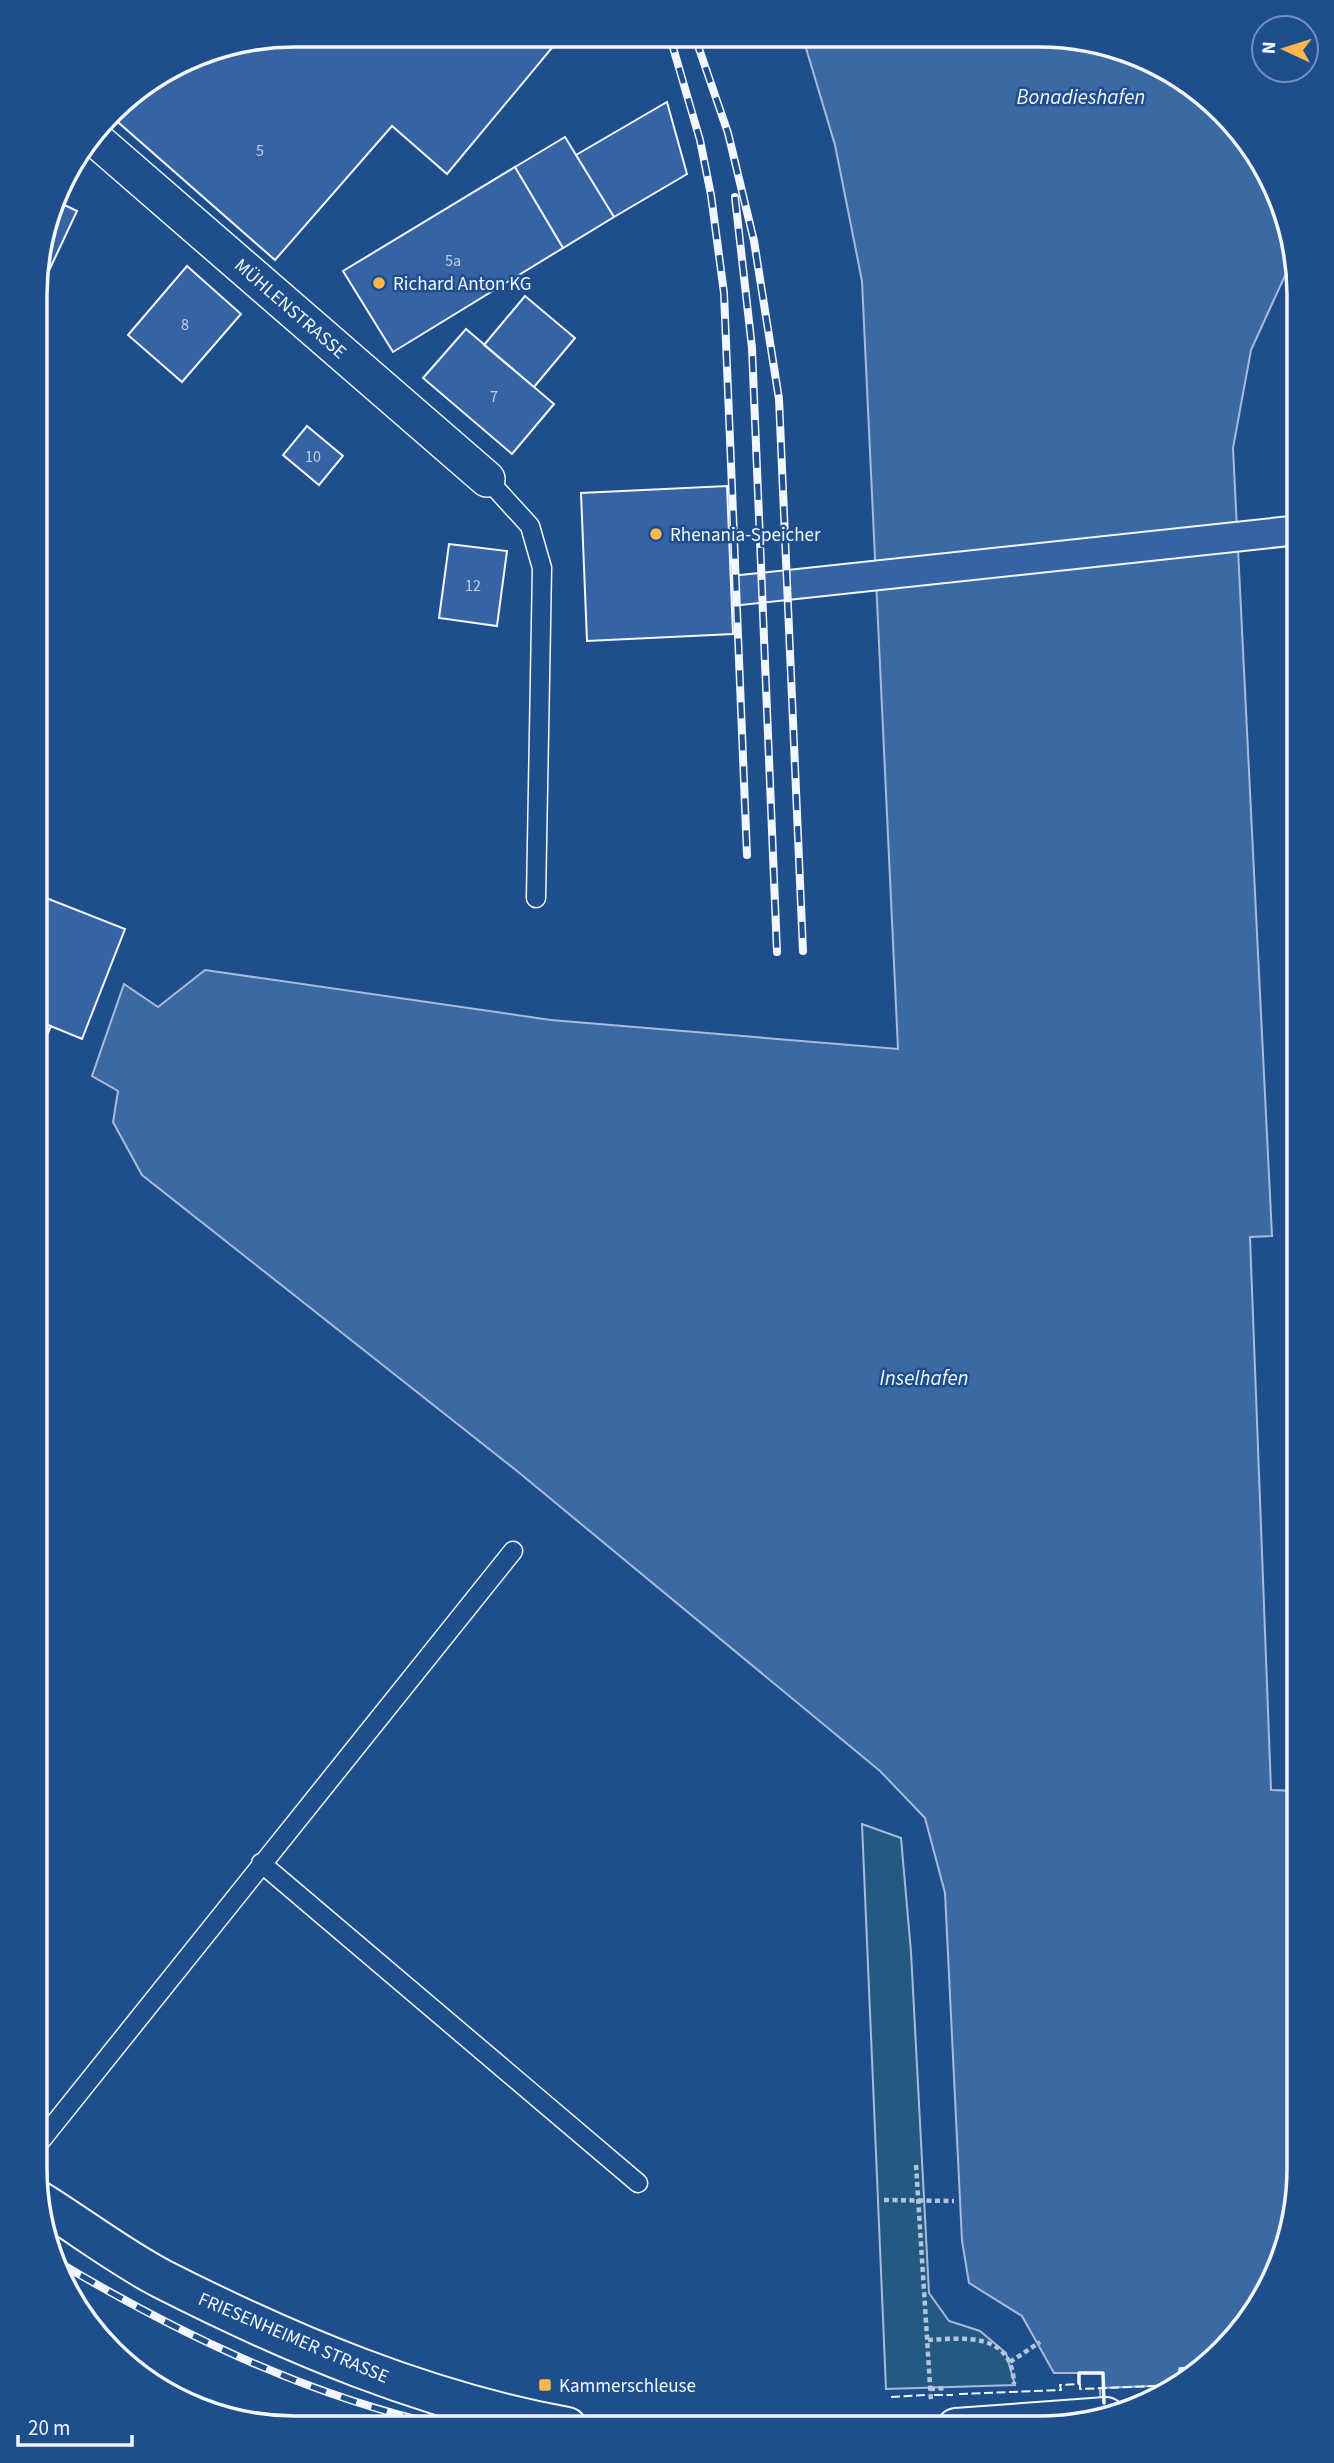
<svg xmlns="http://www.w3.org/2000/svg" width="1334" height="2463" viewBox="0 0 1334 2463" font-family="'Source Sans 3',sans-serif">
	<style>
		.green { fill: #245a82; stroke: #a8bbd7; stroke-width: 2 }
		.water { fill: #3b69a3; stroke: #a8bbd7; stroke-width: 2 }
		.pier { fill: #1f4e8c; stroke: #a8bbd7; stroke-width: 2 }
		.building { fill: #3563a3; stroke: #f2f6ff; stroke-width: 2 }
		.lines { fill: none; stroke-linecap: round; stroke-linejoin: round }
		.service-casing { stroke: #f2f6ff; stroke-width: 21 }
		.minor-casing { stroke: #f2f6ff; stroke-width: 38 }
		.tertiary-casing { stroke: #f2f6ff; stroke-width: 42 }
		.path { stroke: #b3c4dc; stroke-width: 4.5; stroke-dasharray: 5 3.5; stroke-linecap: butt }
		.service { stroke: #1f4e8c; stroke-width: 18 }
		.minor { stroke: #1f4e8c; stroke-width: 35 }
		.tertiary { stroke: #1f4e8c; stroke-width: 38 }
		.rail-casing { stroke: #f2f6ff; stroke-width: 8 }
		.rail { stroke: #1f4e8c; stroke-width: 5; stroke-dasharray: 16; stroke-linecap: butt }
		.fence { stroke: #f2f6ff; stroke-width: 2; stroke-dasharray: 9 3.5; stroke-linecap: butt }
		.wall { stroke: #f2f6ff; stroke-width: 3.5 }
		.poi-dot { fill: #ffb74d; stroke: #1f4e8c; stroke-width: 2.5 }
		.labels { text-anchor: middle; stroke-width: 5; stroke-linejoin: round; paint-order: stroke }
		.number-label { font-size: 16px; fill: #c3d1e8 }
		.poi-label { font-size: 19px; fill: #f2f6ff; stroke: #1f4e8c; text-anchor: start }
		.street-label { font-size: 19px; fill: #f2f6ff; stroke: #1f4e8c }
		.water-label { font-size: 21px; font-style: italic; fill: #f2f6ff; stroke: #1f4e8c }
		.rim { fill: none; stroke: #f2f6ff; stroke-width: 3.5 }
	</style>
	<rect width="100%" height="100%" fill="#1f4e8c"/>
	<path class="green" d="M862,1824L901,1838L911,1952L929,2293L949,2321L980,2331L1006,2353L1015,2385L886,2389Z"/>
	<path class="water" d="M803,38L1089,40L1154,62L1210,99L1255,150L1285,211L1293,258L1251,350L1233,448L1272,1236L1250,1237L1271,1790L1299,1791L1298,2185L1279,2267L1264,2294L1232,2323L1215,2356L1204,2367L1180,2369V2383L1123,2414L1105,2417L1103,2373H1054L1022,2316L969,2283L962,2241L945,1893L925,1818L880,1771L517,1471L142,1175L113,1122L118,1091L92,1076L124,984L158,1007L205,970L551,1020L898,1049L862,281L835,145Z"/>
	<path class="pier" d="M1178,2385L1123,2414L1101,2418L1100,2388Z"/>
	<path class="building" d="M295,35L561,37L447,174L392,126L275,260L111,116L123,100L196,55Z
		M667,102L687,174L614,217L576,155Z
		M565,137L614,217L563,248L515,167Z
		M515,167L563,248L393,352L343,271Z
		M56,201L77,211L37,296V262Z
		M187,266L241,314L182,382L128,335Z
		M525,296L575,338L534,387L484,345Z
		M466,329L554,404L512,454L423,378Z
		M307,426L343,456L319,485L283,455Z
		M727,486L733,634L587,641L581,493Z
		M1299,515V545L732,606L731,576Z
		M449,544L507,551L497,626L439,618Z
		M36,894L125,929L82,1039L36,1020Z
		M36,1020L51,1026L36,1060Z"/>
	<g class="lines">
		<g class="service-casing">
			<path id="service" d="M487,479L530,526L542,568L536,898
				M261,1863L638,2183
				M35,2148L513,1551"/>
		</g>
		<g class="minor-casing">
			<path id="minor" d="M94,138L487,479"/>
		</g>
		<g class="tertiary-casing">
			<path id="tertiary" d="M41,2202C81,2227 120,2257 162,2279C290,2344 425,2401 567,2427
				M956,2428L1106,2417"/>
		</g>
		<path class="path" d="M916,2165L931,2401
			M884,2200L954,2201
			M928,2340C966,2338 1012,2332 1014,2384
			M1010,2362L1040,2342
			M930,2389L947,2388"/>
		<use href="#service" class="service"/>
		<use href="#minor" class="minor"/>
		<use href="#tertiary" class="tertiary"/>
		<g class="rail-casing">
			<path id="rail" d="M670,37L700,140L711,195L724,293L747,855
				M695,37L728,133L754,241L779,399L803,951
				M735,197L752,348L777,952
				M53,2259C175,2332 305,2395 444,2426
				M956,2428L1106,2417"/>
		</g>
		<use href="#rail" class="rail"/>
		<path class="fence" d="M959,2394L1061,2390L1060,2385L1080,2384V2389L1178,2385
			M934,2395H953
			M891,2397L927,2395"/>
		<path class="wall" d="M1079,2383V2373H1103L1104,2403
			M1180,2383V2369L1204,2367"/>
	</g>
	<g class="poi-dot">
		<circle cx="379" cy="283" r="7"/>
		<circle cx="656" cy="534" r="7"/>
		<rect x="538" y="2378" width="14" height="14" rx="3.5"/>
	</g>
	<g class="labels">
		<g class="number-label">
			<text x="260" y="156">5</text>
			<text x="453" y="266">5a</text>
			<text x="185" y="330">8</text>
			<text x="494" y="402">7</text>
			<text x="313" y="462">10</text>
			<text x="473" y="591">12</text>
		</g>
		<g class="poi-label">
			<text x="393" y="290">Richard Anton KG</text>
			<text x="670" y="541">Rhenania-Speicher</text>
			<text x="559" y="2392">Kammerschleuse</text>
		</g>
		<g class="street-label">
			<text transform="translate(291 308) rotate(41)" y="7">MÜHLENSTRASSE</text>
			<text transform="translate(294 2337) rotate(23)" y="7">FRIESENHEIMER STRASSE</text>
		</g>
		<g class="water-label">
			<text x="1081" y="104">Bonadieshafen</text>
			<text x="924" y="1385">Inselhafen</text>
		</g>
	</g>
	<path d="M0 0H1334V2463H0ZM295 47H1039A248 248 0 0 1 1287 295V2168A248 248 0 0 1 1039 2416H295A248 248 0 0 1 47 2168V295A248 248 0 0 1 295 47Z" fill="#1f4e8c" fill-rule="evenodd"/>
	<path class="rim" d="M295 47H1039A248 248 0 0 1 1287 295V2168A248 248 0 0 1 1039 2416H295A248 248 0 0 1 47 2168V295A248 248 0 0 1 295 47Z"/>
	<g transform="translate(1285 49) rotate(274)"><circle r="33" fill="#1f4e8c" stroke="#7391ba" stroke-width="2"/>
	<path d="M0-5L12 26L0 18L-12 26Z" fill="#ffb74d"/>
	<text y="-10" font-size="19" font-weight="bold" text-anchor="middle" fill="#f2f6ff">N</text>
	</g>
	<path d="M18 2435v10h114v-10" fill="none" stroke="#f2f6ff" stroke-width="3.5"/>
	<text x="28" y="2435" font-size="21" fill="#f2f6ff" stroke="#1f4e8c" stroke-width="5" paint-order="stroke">20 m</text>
</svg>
